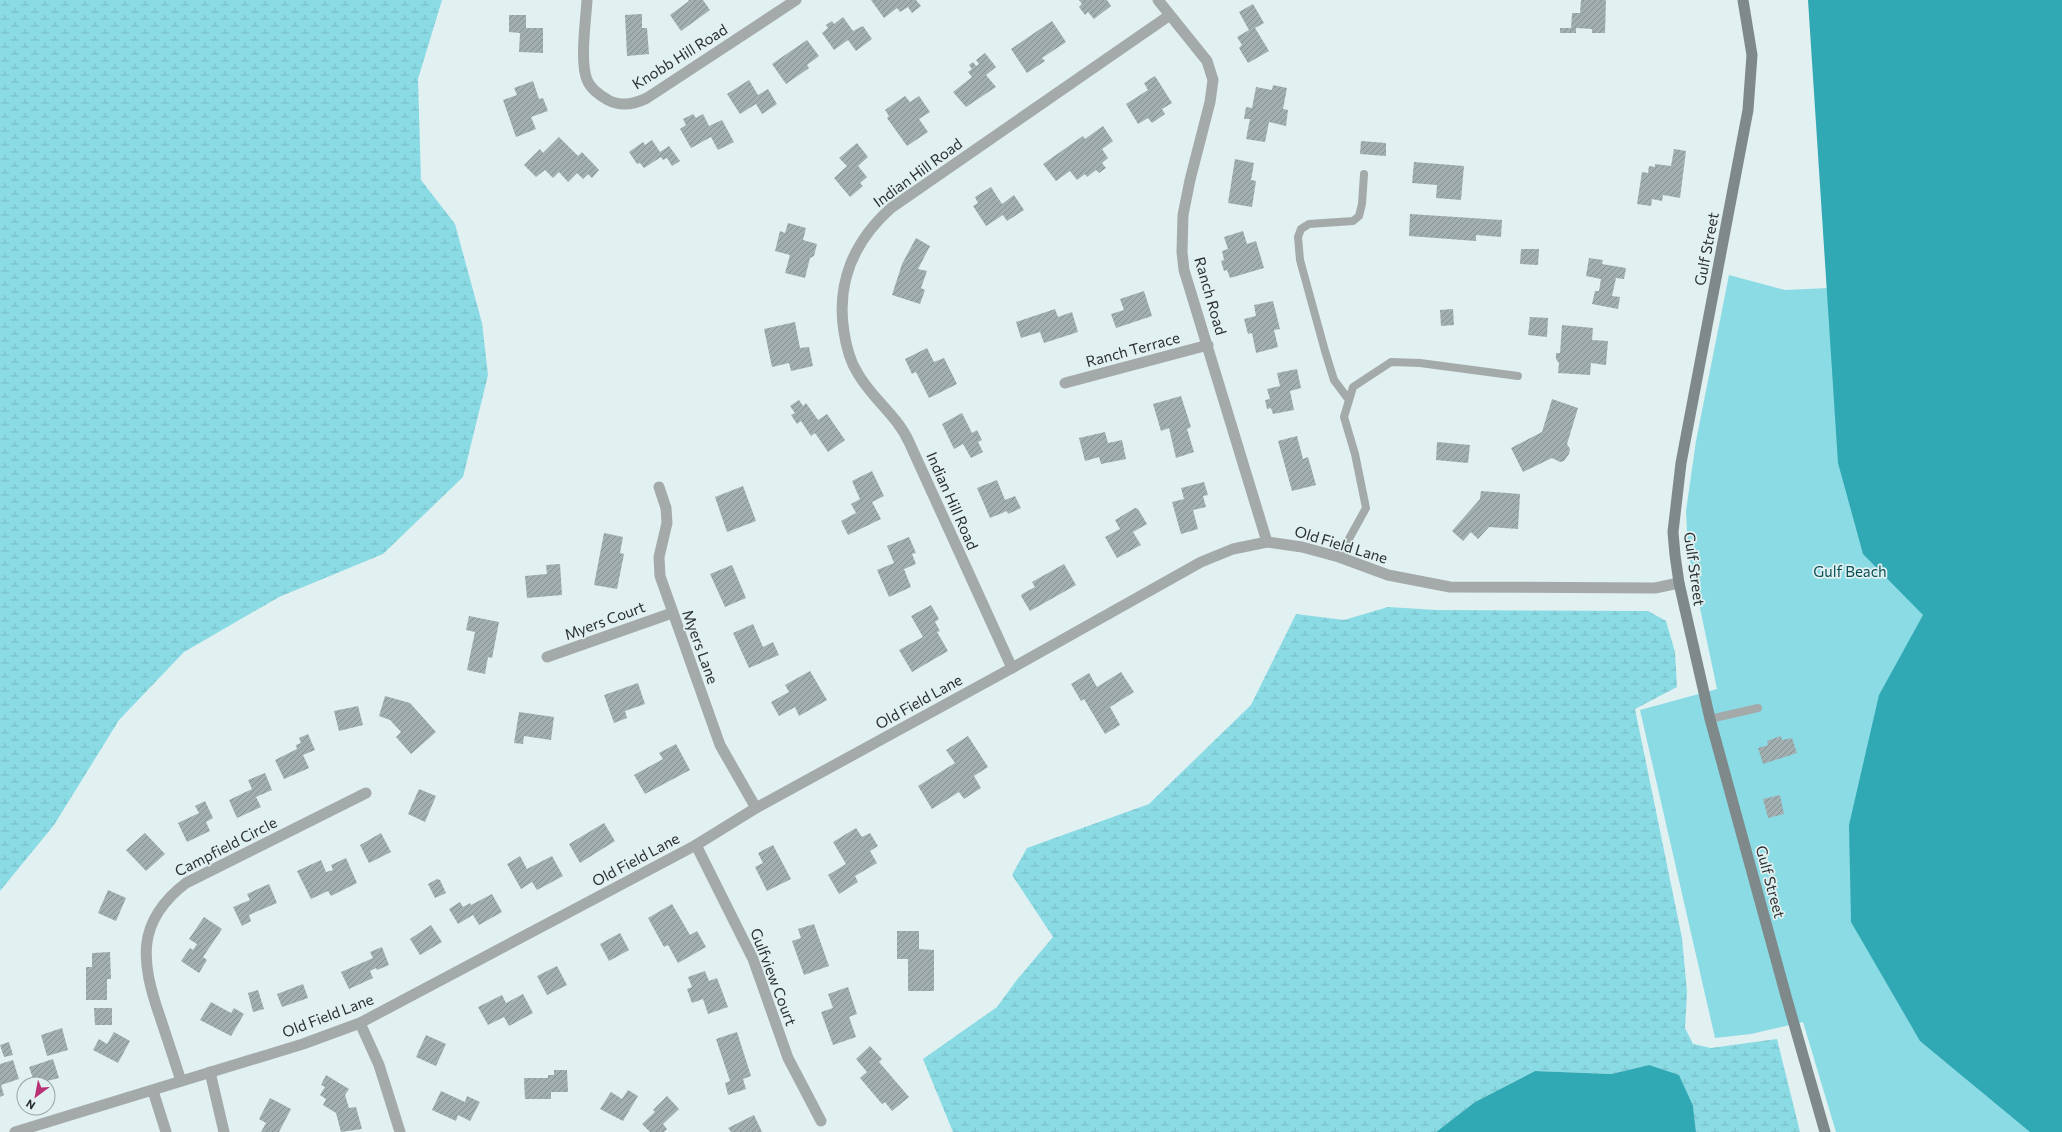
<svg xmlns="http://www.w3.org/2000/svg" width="2062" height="1132" viewBox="0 0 2062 1132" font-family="Commissioner,sans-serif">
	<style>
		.green { fill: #8bdbe4 }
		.wetland { fill: url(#wetland-marsh) }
		.water { fill: #31a9b5 }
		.building { fill: url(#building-hatch) }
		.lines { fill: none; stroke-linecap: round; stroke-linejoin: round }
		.service { stroke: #a4aaaa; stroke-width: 8 }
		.minor { stroke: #a4aaaa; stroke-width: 11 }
		.tertiary { stroke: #a4aaaa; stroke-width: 11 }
		.secondary { stroke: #80898a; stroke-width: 11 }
		.labels { text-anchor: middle; stroke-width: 3.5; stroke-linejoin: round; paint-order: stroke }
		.street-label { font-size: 15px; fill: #2b3031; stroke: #e1f0f1 }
		.park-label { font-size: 15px; fill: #084f55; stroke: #e1f0f1 }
	</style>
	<defs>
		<pattern id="wetland-marsh" width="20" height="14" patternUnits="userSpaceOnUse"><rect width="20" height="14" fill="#8bdbe4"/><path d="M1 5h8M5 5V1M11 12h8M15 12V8" fill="none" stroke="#78bcc4"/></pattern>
		<pattern id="building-hatch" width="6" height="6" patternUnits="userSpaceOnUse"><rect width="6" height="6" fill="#a2afb1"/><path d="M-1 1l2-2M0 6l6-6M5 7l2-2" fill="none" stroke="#848f91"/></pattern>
	</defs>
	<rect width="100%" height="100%" fill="#e1f0f1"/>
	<path class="green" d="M1729,275L1785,290L1961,282L2048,1132H1836L1803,1022L1751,1034L1715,1038L1640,710L1717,689L1688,551L1686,511L1696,441Z"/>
	<path class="wetland" d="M0,0H442L418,79L421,180L455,224L482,323L488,375L463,477L383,554L279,597L184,652L119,720L54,825L0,891Z
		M1388,607L1436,610L1648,611L1666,621L1675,652L1677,687L1635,709L1682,938L1687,992L1685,1028L1693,1044L1711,1048L1777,1039L1800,1132H1696L1693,1106L1649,1065L1611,1074L1535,1071L1475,1102L1436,1132H953L923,1059L997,1007L1016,981L1053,937L1012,875L1027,848L1149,804L1251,705L1296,614L1344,620Z"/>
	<path class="water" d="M1808,0H2062V1132H2030L1920,1041L1851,922L1849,825L1879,695L1923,615L1863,554L1838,463Z
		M1649,1065L1679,1075L1693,1106L1696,1132H1436L1475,1102L1535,1071L1611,1074Z"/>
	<path class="building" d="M688,0H703L710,10L681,31L670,15L689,1Z
		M871,0H916L921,6L912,13L908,7L900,12L897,8L884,18Z
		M1079,0H1107L1111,6L1094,19L1088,12L1085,15L1079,7L1082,4Z
		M1581,0H1606L1605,33H1592V29L1576,28V33H1560V28H1571L1572,13H1580Z
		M1253,4L1264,23L1255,28L1269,51L1248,63L1239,48L1242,45L1237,37L1249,30L1239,12Z
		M642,14V28H647L649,54L627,56L625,15Z
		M509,15H526V28H543V53L519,52L520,33L509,32Z
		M843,17L853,31L863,26L872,39L856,51L848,40L834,50L822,33L828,28L826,25L832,21L834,24Z
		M1052,21L1066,42L1042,58L1045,61L1027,73L1011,49Z
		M807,40L819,56L807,65L809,68L786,84L772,64Z
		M985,53L996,67L986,75L996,87L966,107L953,92L972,77L968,72L972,69L969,65L973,62L976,66L979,64L976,60Z
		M1155,76L1172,103L1162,109L1165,114L1152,123L1148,118L1138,124L1126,104L1148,90L1144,83Z
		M749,80L758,95L768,89L777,104L762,114L756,104L740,114L727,94Z
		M533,81L539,99L543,98L548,111L531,117L536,129L516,137L503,100L517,95L514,88Z
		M1273,85L1287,88L1283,109L1288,110L1286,126L1269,122L1265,142L1246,139L1250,119H1244L1246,107L1252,108L1256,87L1272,90Z
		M905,96L910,102L919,96L930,112L919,119L928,132L907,146L887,118L889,116L885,110Z
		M693,114L696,118L703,114L709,126L722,120L734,142L718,150L711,137L691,148L680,129L686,125L683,119Z
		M1103,126L1113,141L1102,149L1108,158L1102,163L1106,168L1099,173L1096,170L1087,177L1085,174L1077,180L1070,171L1056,181L1043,164L1083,136L1085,139Z
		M559,137L578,156L582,152L599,170L592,178L588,174L583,179L577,173L568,182L559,172L553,178L545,170L536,177L524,165L540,149L543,153Z
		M652,140L660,152L669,146L680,161L672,166L667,158L663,160L661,157L644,168L640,163L637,164L629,152L643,142L645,145Z
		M1361,141L1386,143V156L1360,154Z
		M857,143L868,157L858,166L867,177L860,183L863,186L850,197L834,178L847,166L839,158Z
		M1674,149L1686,151L1680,198L1663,195L1662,201L1652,199L1651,206L1637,204L1642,172L1648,173L1649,166L1655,167V164L1671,166Z
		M1235,159L1254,163L1251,180L1256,181L1252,207L1228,203Z
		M1414,162L1464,166L1461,200L1436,198L1437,185L1412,183Z
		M991,187L1002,204L1014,195L1024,210L1007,221L1003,215L986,226L973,206L978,203L975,197Z
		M1410,214L1502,220L1501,237L1476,235V241L1409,236Z
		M788,223L806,228L803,240L817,244L814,256L810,258L805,278L785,273L790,255L775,251L780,231L785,233Z
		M1243,231L1247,244L1256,241L1264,268L1230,278L1227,270L1224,271L1221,261L1224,260L1222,251L1228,249L1224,237Z
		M916,238L930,246L918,269L927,271L921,288L925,290L920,304L892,295L902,264Z
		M1521,249H1539L1538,265L1520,264Z
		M1589,258L1603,260L1602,264L1626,268L1624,279L1616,278L1612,296L1620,297L1618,309L1592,304L1595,291H1599L1601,279L1586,276Z
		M1144,291L1152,316L1116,328L1111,314L1124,310L1120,299Z
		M1273,301L1280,329L1274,330L1278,347L1256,353L1252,333L1248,334L1244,319L1256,316L1254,305Z
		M1055,309L1058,317L1072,312L1078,332L1044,343L1040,332L1021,338L1016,322Z
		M1453,309L1454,325L1441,326L1440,310Z
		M1530,317L1548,318L1547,337L1528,335Z
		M795,322L800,348L809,347L813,366L791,371L789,363L772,367L764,329Z
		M1562,325L1593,328L1592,340L1608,341L1606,365L1591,363L1590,375L1558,373L1559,363L1556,359V353H1560Z
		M927,348L934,362L944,358L957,384L929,398L916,372L912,374L905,359Z
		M1297,369L1301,388L1290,391L1294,410L1273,414L1271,408L1267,409L1265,400L1270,399L1267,389L1280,386L1277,373Z
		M1181,396L1191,427L1187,429L1194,452L1176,458L1169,428L1161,431L1153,404Z
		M1552,399L1578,408L1567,444L1570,449L1569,454L1564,461L1560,462L1552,458L1523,472L1511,448L1542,432Z
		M799,400L803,406L806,403L818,420L827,414L845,440L828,452L815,433L811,436L801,421L797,424L791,415L795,413L790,406Z
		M962,413L972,433L977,430L982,440L978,442L983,452L971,458L963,444L954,449L942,424Z
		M1105,432L1108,443L1122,440L1126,459L1101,464L1099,457L1085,461L1079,438Z
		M1297,436L1303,459L1308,457L1316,485L1292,491L1278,441Z
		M1437,442L1470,445L1468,463L1436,460Z
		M872,471L884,496L872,502L881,519L848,535L841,521L856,513L851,504L860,499L852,481Z
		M997,480L1005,500L1015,496L1021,508L1008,514L1007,511L990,518L977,488Z
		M1204,482L1208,495L1203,496L1206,507L1193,510L1198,529L1181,534L1172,502L1184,499L1181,488Z
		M743,486L756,521L727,532L715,497Z
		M1481,491L1520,494L1518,529L1489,527L1478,539L1471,532L1463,541L1452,531L1480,499Z
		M1135,508L1138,509L1147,524L1133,532L1141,545L1117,558L1105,537L1120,529L1115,520Z
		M604,533L623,537L620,553L624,554L617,589L594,585Z
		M909,537L916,553L912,554L916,564L904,569L911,587L889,597L877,570L894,563L887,546Z
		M560,564L562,595L527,598L525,576L547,574L546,565Z
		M1064,564L1076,585L1030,611L1021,596L1022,594L1035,587L1032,582Z
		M732,565L746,598L725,607L710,574Z
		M931,605L939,619L935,622L940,631L937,632L948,651L912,672L899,650L923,637L911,616Z
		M469,616L499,622L492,658L488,657L485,674L467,670L475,632L466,630Z
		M753,624L763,647L773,642L779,655L749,668L733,633Z
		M810,671L827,700L799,716L795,707L779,716L771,702L789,692L785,685Z
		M1121,672L1134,692L1110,707L1120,725L1105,734L1084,699L1081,701L1071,684L1089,673L1097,687Z
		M638,683L645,704L625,711L627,718L614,723L604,695Z
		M385,696L410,703L436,732L411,754L396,737L401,732L390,720L379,716Z
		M358,706L363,725L339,731L334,711Z
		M519,712L554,717L551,740L524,736L523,744L514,743Z
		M308,734L315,750L303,755L309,768L284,779L275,760L297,749L296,745L301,743L299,738Z
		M968,736L988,767L974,776L981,788L964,799L959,792L932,809L918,786L955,763L946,750Z
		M1781,736L1782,740L1792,738L1797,753L1763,764L1758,748L1768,745L1767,741Z
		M676,744L690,770L645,794L634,775L663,759L659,753Z
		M265,773L272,790L256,797L261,807L237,818L229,800L252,789L248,780Z
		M419,789L436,796L425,822L408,814Z
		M1780,795L1784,814L1768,818L1763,799Z
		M205,801L213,818L206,822L210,831L187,842L178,823L199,813L195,806Z
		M604,823L615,841L580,863L569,844Z
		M856,828L862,837L870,833L878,846L870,851L877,863L855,876L858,882L839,894L828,875L846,864L833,842Z
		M145,833L165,854L146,871L126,850Z
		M381,833L391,852L369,863L360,845Z
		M773,845L791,879L767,891L755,867L763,863L758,853Z
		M520,856L527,869L552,856L563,876L537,890L532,882L521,889L507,864Z
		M346,858L357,883L331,896L328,891L311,899L297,871L321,860L326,872L333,870L331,865Z
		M437,879L440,880L446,893L435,898L428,884Z
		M269,884L277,903L249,915L251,921L242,926L233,907L250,900L247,894Z
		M108,890L126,898L116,921L98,913Z
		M492,894L502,912L479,925L473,915L458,924L449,909L460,902L463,907L470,903L471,905Z
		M672,904L690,935L697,931L706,947L678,963L668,945L664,947L648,918Z
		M204,917L222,929L203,957L207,960L199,973L181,961L190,948L193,950L197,944L189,939Z
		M814,924L829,966L804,975L792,941L801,938L798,929Z
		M431,925L442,942L420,955L410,939Z
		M897,931H919V949L934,950V991H908V959H897Z
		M620,933L629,950L609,961L600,944Z
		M382,947L389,965L377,970L376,968L370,971L373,978L349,989L341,972L373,958L370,952Z
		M110,952L111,979H107V1000H86V967H92V953Z
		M557,966L567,985L547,995L537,976Z
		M705,971L709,981L717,978L728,1007L708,1014L703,999L692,1003L687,989L692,987L688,977Z
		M303,984L308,998L282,1007L277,994Z
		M848,987L857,1014L849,1017L856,1037L833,1045L821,1012L833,1008L828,994Z
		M258,990L264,1009L253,1012L248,993Z
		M523,994L533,1013L509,1026L504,1017L488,1025L478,1007L502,995L506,1003Z
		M211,1002L231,1013L234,1008L244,1014L231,1036L200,1020Z
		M94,1008H112V1025H95Z
		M62,1028L68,1050L47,1056L41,1035Z
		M114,1032L130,1041L118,1063L93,1050L99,1039L107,1044Z
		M737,1032L751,1076L743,1079L746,1089L728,1095L725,1083L730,1081L716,1039Z
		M426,1035L446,1044L436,1066L416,1057Z
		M9,1042L13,1055L4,1057L0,1045Z
		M870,1046L882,1059L879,1062L909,1097L892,1111L885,1102L882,1104L860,1078L867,1072L856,1059Z
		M53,1059L59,1078L35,1084L29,1067Z
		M13,1060L19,1079L1,1085L4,1095L0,1097V1064Z
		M554,1070H567L568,1092H551V1099H525L524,1078H548V1075H554Z
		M326,1075L349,1089L345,1095L349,1108L356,1107L362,1129L341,1132L336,1113L323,1105L326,1099L320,1095L325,1087L321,1085Z
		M628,1090L638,1096L623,1121L600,1109L611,1092L622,1099Z
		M441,1091L465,1102L467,1096L480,1102L470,1121L458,1115L456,1121L432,1110Z
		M667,1096L679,1109L663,1124L667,1129L664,1132H650L642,1124L655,1112L653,1110Z
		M270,1098L291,1109L279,1132H261L266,1123L259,1119Z
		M754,1115L762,1132H731L728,1128Z"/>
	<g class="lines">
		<path class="service" d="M1349,400L1334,380L1325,351L1300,260L1298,237L1301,229L1309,224L1353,221L1359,216L1362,204L1364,174
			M1339,557L1366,508L1355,454L1344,417L1353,387L1391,362L1420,363L1518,376
			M1710,719L1758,708"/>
		<path class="minor" d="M587,0C586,20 579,65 588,82C592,90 601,96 608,100C621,107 635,104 647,98L796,0
			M1158,0L1207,61L1213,80L1210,102L1190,180L1183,215L1182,252L1184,270L1267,542
			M1065,383L1208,345
			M659,487L666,508L667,523L659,557L660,576L720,745L756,808
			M547,657L672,613
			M1012,668C978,593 943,518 909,442C897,415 871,398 857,372C850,361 846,345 844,332C836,283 854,241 891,208L1170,15
			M696,845L753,959L788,1058L821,1121
			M360,1023L379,1065L400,1132
			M210,1072L224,1132
			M181,1081C174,1059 167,1038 160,1017C141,962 135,922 186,883L366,793
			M153,1091L166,1132"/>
		<path class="tertiary" d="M15,1132L303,1044L360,1023L696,845L756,808L1012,668L1201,562L1233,549L1267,542L1302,547L1339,557L1388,575L1450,587L1655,588L1679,583"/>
		<path class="secondary" d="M1743,0L1752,55L1748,110L1681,463L1673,532L1675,555L1679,583L1710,719L1786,996L1825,1132"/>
	</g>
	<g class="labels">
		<g class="street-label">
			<text transform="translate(680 57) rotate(-32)" y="5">Knobb Hill Road</text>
			<text transform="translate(918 173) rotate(-36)" y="5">Indian Hill Road</text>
			<text transform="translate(1707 249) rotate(-79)" y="5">Gulf Street</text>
			<text transform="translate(1210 296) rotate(74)" y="5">Ranch Road</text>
			<text transform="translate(1133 350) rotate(-15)" y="5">Ranch Terrace</text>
			<text transform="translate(952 501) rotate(66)" y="5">Indian Hill Road</text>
			<text transform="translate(1341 545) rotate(17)" y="5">Old Field Lane</text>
			<text transform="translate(1694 569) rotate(82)" y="5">Gulf Street</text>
			<text transform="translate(605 621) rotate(-20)" y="5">Myers Court</text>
			<text transform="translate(700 647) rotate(70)" y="5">Myers Lane</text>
			<text transform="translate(919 702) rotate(-29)" y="5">Old Field Lane</text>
			<text transform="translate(226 847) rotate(-27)" y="5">Campfield Circle</text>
			<text transform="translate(636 860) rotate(-28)" y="5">Old Field Lane</text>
			<text transform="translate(1770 882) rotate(75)" y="5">Gulf Street</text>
			<text transform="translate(773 977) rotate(69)" y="5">Gulfview Court</text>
			<text transform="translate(328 1016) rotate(-21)" y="5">Old Field Lane</text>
		</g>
		<g class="park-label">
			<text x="1850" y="577">Gulf Beach</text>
		</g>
	</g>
	<g transform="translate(36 1096) rotate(212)"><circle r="19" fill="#e1f0f1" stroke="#98a3a4"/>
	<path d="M0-3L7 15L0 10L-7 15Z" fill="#b83275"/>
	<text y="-6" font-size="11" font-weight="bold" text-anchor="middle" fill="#2b3031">N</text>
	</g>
</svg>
